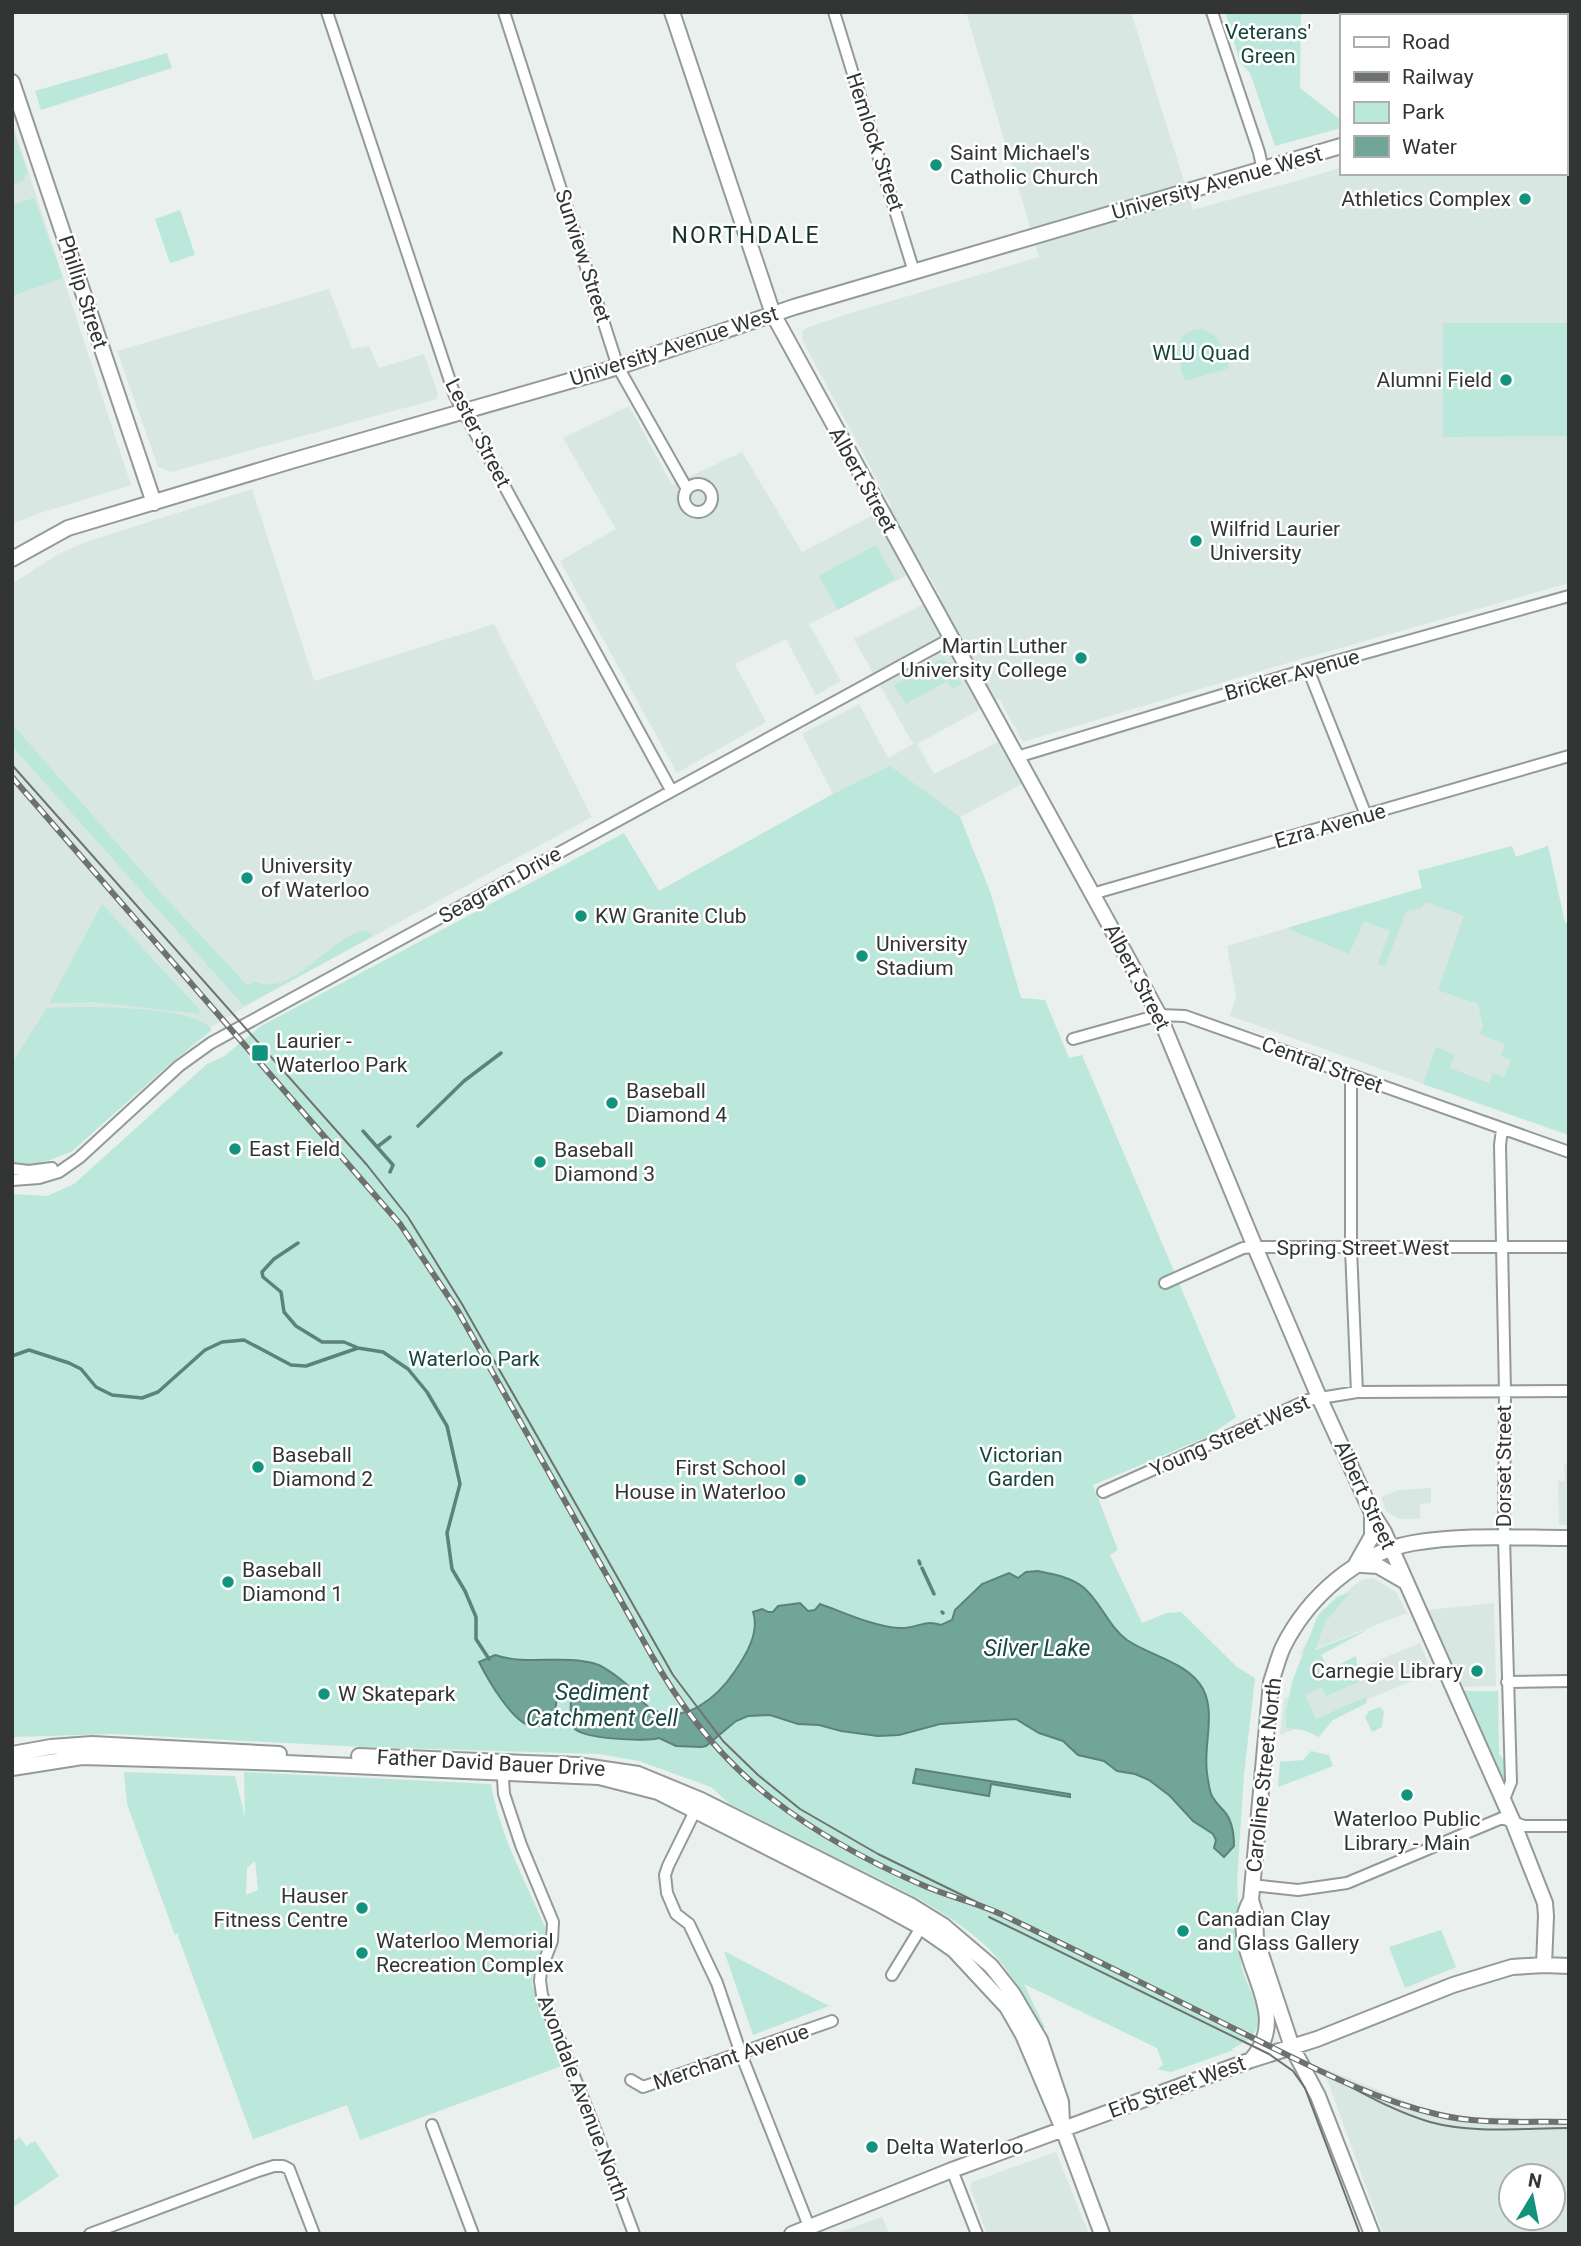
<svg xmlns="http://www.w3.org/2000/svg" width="1581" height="2246" viewBox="0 0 1581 2246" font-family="Roboto,sans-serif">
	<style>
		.built { fill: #d8e7e2; fill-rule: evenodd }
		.green { fill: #bce7db; fill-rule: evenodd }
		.water { fill: #70a597; stroke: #5d8379; stroke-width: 2 }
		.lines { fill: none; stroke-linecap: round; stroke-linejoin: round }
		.stream { stroke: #5d8379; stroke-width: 3.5 }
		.street-casing { stroke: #939a98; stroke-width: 14 }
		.secondary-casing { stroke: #939a98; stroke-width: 18 }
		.street { stroke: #fff; stroke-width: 10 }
		.secondary { stroke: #fff; stroke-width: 14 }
		.tram { stroke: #6d7170; stroke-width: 2 }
		.rail-casing { stroke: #6d7170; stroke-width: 6 }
		.rail { stroke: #fff; stroke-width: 3.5; stroke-dasharray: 10; stroke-linecap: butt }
		.poi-dot { fill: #11937d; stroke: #fff; stroke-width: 2.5 }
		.labels { text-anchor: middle; stroke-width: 5; stroke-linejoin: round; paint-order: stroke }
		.park-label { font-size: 21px; fill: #16463b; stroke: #fff }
		.street-label { font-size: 21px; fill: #323534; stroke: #fff }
		.poi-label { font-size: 21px; fill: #323534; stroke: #fff; text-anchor: start }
		.neighbourhood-label { font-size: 23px; letter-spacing: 2px; fill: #11312a; stroke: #fff }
		.water-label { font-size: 23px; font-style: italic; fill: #18483d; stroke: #fff }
	</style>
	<rect width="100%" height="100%" fill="#e9f0ee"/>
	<path class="built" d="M966,12H1131L1193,210L1341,168V173H1565V107H1569V583L1277,666L1023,742L999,699L917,744L934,774L998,742L1022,784L960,817L991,894L679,880L833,794L802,734L859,704L888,758L913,744L854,639L940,596L924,567L809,624L841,681L816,695L786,639L735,664L766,722L677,773L560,561L616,529L563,438L629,406L672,485L742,452L802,552L891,506L803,341L802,332L806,328L841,316L1039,257Z
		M12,121L131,485L37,514L12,524Z
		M329,289L352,349L369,346L379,368L424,354L438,393L437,399L171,472L158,467L117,351Z
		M252,489L314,681L494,624L592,817L253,1002L178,1047L12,1166V584L57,555L83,543Z
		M1512,846L1516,857L1548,846L1565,923H1569V1135L1230,1016L1236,996L1227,946L1422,888L1418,871Z
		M1569,1463V1525H1559L1558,1481H1565L1564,1464Z
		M1431,1488V1503L1420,1504V1519H1400L1386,1511L1381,1497L1399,1490Z
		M1373,1578L1396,1592L1407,1613L1299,1655L1316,1626L1338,1599L1361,1580Z
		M1494,1603L1496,1686L1461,1687L1428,1610Z
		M1420,1643L1432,1673L1280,1735L1284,1699Z
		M1323,2068L1423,2108L1452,2114L1472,2117L1569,2119V2234H1383ZM1511,2176H1553V2218H1511Z
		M1056,2152L1089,2234H987L970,2187L972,2182Z
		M882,2217L889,2234H834Z"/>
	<path class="green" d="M1225,12H1301L1300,88L1341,120V128L1275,146L1250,73L1240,62Z
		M167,53L172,68L41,110L35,91Z
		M12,127L27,172L23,181L12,184Z
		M34,198L63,278L12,296V205Z
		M180,210L195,255L170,263L155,219Z
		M1443,323H1569V436L1443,437Z
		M1197,329C1220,331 1223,350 1229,368L1185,381C1178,362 1170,336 1197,329Z
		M876,545L895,579L838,610L819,576Z
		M941,659L950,663L962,684L952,689L947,681L906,704L894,685Z
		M12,724L161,893L248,986L254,981C293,1000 329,935 366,930L373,936L244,1006L12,746Z
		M890,766L960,817L991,894L1021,998L1045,1000L1069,1058L1082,1055L1236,1417L1209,1436L1093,1485L1118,1550L1110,1555L1142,1623L1167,1613L1181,1612L1237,1667L1255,1678L1244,1774L1237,1881C1239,1907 1237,1936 1241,1963C1243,1980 1263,2009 1258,2025C1254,2038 1243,2044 1231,2049L1234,2050L1171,2072L1157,2069L1163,2065L1157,2048L1024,1984L1045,2028H1041C1028,2001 1013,1975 992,1952C954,1914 903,1890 855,1867C814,1846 772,1825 730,1804L711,1787L639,1761L599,1754L363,1747L114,1734L12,1737V1194L47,1196L74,1184L207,1064L223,1057L261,1026L624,833L659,891L833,794Z
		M1512,846L1516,857L1548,846L1565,923H1569V1135L1423,1084L1436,1047L1455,1055L1450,1068L1489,1083L1493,1073L1504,1077L1511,1060L1501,1056L1505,1044L1480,1034L1483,1026L1478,1004L1438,990L1464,916L1426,902L1421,908L1406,911L1385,967L1378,964L1390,931L1364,921L1349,954L1287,928L1422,888L1418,871Z
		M102,904L199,1009L200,1014L95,1002L49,1003Z
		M77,1007C104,1007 198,1007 212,1030L171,1063L71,1152L37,1165L12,1163V1063L47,1008Z
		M1350,1593L1325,1622L1315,1650L1369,1629L1321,1655L1329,1670L1356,1656L1359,1682L1326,1696L1322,1687L1305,1695L1316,1719L1366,1697L1367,1703L1333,1720L1319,1737L1303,1730L1286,1728V1712L1292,1682L1318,1615L1338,1596Z
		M1461,1691H1498L1499,1754L1507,1764L1506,1778L1501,1782Z
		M1380,1707L1384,1712L1382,1727L1372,1732L1365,1717L1369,1711Z
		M1311,1751L1329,1755L1333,1766L1278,1787L1280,1762L1303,1760Z
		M124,1772L235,1776L245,1817L244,1772L491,1784C499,1833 525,1881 545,1927C549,1947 531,1965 532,1985L562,2066L360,2140L347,2105L253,2139L178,1936L179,1933L175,1935L127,1804ZM255,1861L258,1890L246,1895L247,1868Z
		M1441,1930L1456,1967L1405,1988L1389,1947Z
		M724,1951L829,2006L753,2035Z
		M20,2137L26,2146L35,2141L59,2176L12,2208V2142Z"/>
	<path class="water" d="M1038,1571C1053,1574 1070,1577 1083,1587C1101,1602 1108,1626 1127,1640C1150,1656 1188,1662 1203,1689C1216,1714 1203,1746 1207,1773C1208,1780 1209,1788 1211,1794C1214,1801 1219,1806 1224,1811C1232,1820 1234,1835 1234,1846L1224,1857L1214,1848L1216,1840L1213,1834L1193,1821L1170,1796L1149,1780L1135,1774L1117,1771L1104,1761L1078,1755L1063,1741L1039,1733L1016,1719L940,1724L899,1735L878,1736L841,1731L819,1725L798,1724L770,1715L748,1716L736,1721L706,1746L701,1747L676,1746L659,1738C646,1742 582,1739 574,1728C569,1720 571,1705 571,1696L562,1691L558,1693L554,1716L549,1723C544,1724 538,1727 532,1726C513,1724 487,1678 479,1662L495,1655C528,1666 563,1654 596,1664C604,1666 625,1682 631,1689C637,1694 643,1704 650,1708C683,1727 717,1698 735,1671C746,1655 760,1632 753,1612L762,1609L768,1612H773L778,1606L800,1603L808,1611L815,1610L820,1604C843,1612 875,1627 899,1628C917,1629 923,1619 941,1625L952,1620L955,1610L982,1584L1009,1573L1018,1578L1026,1572Z
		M916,1769L1070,1794V1797L991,1784L989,1796L913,1783Z"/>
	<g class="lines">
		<path class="stream" d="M418,1126L464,1081L501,1053
			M363,1131L393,1165L390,1172
			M377,1147L390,1137
			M298,1243L274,1259L262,1272L263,1277L281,1292L284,1312L296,1326L322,1342H344L356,1347
			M12,1356L29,1350L69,1363L81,1369L96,1387L112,1395L142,1398L158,1392L205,1350L222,1342L244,1340L291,1365L306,1366L358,1348L383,1352L408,1369L427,1392L447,1426L460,1484L447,1533L452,1569L465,1591L476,1617V1639L489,1659
			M919,1561L920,1564
			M922,1568L934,1594
			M942,1612L943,1613"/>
		<g class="street-casing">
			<path id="street" d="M327,12L455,396L671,790
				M504,12L618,367L687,489
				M834,12L914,272
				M1212,12L1259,152L1263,171
				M1417,16V12
				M1534,16V12
				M684 498a14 14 0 1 1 28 0a14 14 0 1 1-28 0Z
				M1308,669L1366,815
				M1017,757L1308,669L1569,596
				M1092,894L1569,756
				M1073,1039L1159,1015L1185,1016L1569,1152
				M1351,1076V1249L1357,1392
				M1502,1129L1500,1145L1505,1392L1504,1538L1511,1782L1503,1802
				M12,1169L29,1171L52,1168
				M12,1180L39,1178L59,1172L79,1158L179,1066L211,1043L950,639
				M1165,1283L1243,1248L1255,1247H1569
				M1103,1492L1308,1400L1357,1392L1569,1391
				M1507,1682L1569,1681
				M502,1765L504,1794L521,1845L553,1922L552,1941L541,1970L540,1981L542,1995L592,2121L634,2234
				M697,1807L668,1866L665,1875L667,1893L676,1914L689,1924L717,1983L741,2054L812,2234
				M1252,1885L1298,1890L1347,1883L1502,1818L1524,1826H1569
				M892,1975L925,1921
				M631,2080L643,2087L832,2021
				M432,2125L473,2234
				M952,2170L977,2234
				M90,2234L258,2171L274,2166H283L289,2169L314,2234"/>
		</g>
		<g class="secondary-casing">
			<path id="secondary" d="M672,12L773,314L1159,1015L1255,1247L1319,1397L1372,1513L1384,1532L1513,1822L1545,1903L1546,1916L1544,1965
				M12,82L154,503
				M1565,82L1569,81
				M12,559L68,528L291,461L618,367L794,307L1341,146
				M1362,1565L1378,1566L1404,1581
				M1355,1566L1372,1536V1514
				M12,1754L51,1747L92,1744L279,1754
				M359,1756L577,1765L638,1774L701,1800L910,1905L944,1926L991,1966L1013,1994L1040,2040L1061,2102L1062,2122
				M12,1768L82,1757L286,1763L599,1777L658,1792L881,1905L921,1927L954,1950L1007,2007L1023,2035L1063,2129L1102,2234
				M1251,2060C1299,2008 1220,1951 1251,1900
				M792,2234L952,2170L1251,2060L1317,2039L1453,1985L1512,1967L1544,1965L1569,1966
				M1372,2234L1318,2096L1292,2047L1256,1939L1255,1913L1251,1900L1271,1682C1275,1671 1278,1658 1283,1647C1308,1597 1357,1553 1413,1543C1464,1534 1518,1538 1569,1538"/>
		</g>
		<use href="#street" class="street"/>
		<use href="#secondary" class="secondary"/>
		<path class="tram" d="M12,765L367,1165L408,1217L462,1304L673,1675L723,1741L758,1775L800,1809L878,1854L1003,1915
			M212,1006L336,1147
			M989,1917L1269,2054L1293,2071L1305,2088L1360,2234
			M1332,2077C1363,2093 1395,2112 1430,2122C1473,2134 1524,2128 1569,2128"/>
		<g class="rail-casing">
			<path id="rail" d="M12,777L400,1224L458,1311L652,1656C682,1709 722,1760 771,1798C817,1834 873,1864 927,1887C953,1898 982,1904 1007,1917C1090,1957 1172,1998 1255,2039C1314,2068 1372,2099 1436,2114C1479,2125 1525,2121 1569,2122"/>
		</g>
		<use href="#rail" class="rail"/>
	</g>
	<g class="poi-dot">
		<circle cx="936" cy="165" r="7"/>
		<circle cx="1525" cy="199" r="7"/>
		<circle cx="1506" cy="380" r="7"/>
		<circle cx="1196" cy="541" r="7"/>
		<circle cx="1081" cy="658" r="7"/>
		<circle cx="247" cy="878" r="7"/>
		<circle cx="581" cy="916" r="7"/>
		<circle cx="862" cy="956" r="7"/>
		<rect x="251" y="1044" width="18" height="18" rx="3.5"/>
		<circle cx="612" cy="1103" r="7"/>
		<circle cx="235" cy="1149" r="7"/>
		<circle cx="540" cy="1162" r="7"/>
		<circle cx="258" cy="1467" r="7"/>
		<circle cx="800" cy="1480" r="7"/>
		<circle cx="228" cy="1582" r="7"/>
		<circle cx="1477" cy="1671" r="7"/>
		<circle cx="324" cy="1694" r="7"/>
		<circle cx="1407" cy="1795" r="7"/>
		<circle cx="362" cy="1908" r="7"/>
		<circle cx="1183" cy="1931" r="7"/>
		<circle cx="362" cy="1953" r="7"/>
		<circle cx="872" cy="2147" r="7"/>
	</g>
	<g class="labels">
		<g class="park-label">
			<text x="1268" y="39">Veterans'<tspan x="1268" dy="24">Green</tspan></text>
			<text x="1201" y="360">WLU Quad</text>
			<text x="474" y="1366">Waterloo Park</text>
			<text x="1021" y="1462">Victorian<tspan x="1021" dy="24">Garden</tspan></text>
		</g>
		<g class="street-label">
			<text transform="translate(875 142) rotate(72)" y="7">Hemlock Street</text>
			<text transform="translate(1217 183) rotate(-16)" y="7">University Avenue West</text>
			<text transform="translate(583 256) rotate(72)" y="7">Sunview Street</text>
			<text transform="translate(83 292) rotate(72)" y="7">Phillip Street</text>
			<text transform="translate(674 346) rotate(-18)" y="7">University Avenue West</text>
			<text transform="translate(478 433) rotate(63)" y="7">Lester Street</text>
			<text transform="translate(863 480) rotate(61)" y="7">Albert Street</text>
			<text transform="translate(1292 675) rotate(-16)" y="7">Bricker Avenue</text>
			<text transform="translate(1330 826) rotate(-16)" y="7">Ezra Avenue</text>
			<text transform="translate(500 885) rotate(-29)" y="7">Seagram Drive</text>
			<text transform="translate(1137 977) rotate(62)" y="7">Albert Street</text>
			<text transform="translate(1322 1065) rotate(20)" y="7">Central Street</text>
			<text x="1363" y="1255">Spring Street West</text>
			<text transform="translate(1230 1436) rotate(-24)" y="7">Young Street West</text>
			<text transform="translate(1504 1466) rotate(-90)" y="7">Dorset Street</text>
			<text transform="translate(1365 1495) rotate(65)" y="7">Albert Street</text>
			<text transform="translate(491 1763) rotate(3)" y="7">Father David Bauer Drive</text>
			<text transform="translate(1264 1775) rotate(-84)" y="7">Caroline Street North</text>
			<text transform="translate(731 2057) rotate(-19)" y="7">Merchant Avenue</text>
			<text transform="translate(1177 2087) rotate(-20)" y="7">Erb Street West</text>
			<text transform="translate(583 2098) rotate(69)" y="7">Avondale Avenue North</text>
		</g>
		<g class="poi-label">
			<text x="950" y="160">Saint Michael's<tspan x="950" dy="24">Catholic Church</tspan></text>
			<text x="1511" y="206" text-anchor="end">Athletics Complex</text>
			<text x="1492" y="387" text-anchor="end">Alumni Field</text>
			<text x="1210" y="536">Wilfrid Laurier<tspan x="1210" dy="24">University</tspan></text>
			<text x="1067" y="653" text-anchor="end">Martin Luther<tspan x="1067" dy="24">University College</tspan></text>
			<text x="261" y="873">University<tspan x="261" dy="24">of Waterloo</tspan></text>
			<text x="595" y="923">KW Granite Club</text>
			<text x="876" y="951">University<tspan x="876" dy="24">Stadium</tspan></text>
			<text x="276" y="1048">Laurier -<tspan x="276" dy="24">Waterloo Park</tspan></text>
			<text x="626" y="1098">Baseball<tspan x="626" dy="24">Diamond 4</tspan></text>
			<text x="249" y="1156">East Field</text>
			<text x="554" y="1157">Baseball<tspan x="554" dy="24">Diamond 3</tspan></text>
			<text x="272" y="1462">Baseball<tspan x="272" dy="24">Diamond 2</tspan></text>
			<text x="786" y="1475" text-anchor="end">First School<tspan x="786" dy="24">House in Waterloo</tspan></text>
			<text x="242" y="1577">Baseball<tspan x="242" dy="24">Diamond 1</tspan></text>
			<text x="1463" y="1678" text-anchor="end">Carnegie Library</text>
			<text x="338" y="1701">W Skatepark</text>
			<text x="1407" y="1826" text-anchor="middle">Waterloo Public<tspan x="1407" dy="24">Library - Main</tspan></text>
			<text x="348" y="1903" text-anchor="end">Hauser<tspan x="348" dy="24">Fitness Centre</tspan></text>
			<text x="1197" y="1926">Canadian Clay<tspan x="1197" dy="24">and Glass Gallery</tspan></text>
			<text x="376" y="1948">Waterloo Memorial<tspan x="376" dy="24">Recreation Complex</tspan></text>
			<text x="886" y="2154">Delta Waterloo</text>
		</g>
		<g class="neighbourhood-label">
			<text x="746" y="243">NORTHDALE</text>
		</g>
		<g class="water-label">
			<text x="1037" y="1656">Silver Lake</text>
			<text x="602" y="1700">Sediment<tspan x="602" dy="26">Catchment Cell</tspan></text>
		</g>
	</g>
	<rect width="1581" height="2246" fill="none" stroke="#323534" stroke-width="28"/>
	<rect x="1340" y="14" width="228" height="161" fill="#ffffff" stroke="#adaeae" stroke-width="2"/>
	<rect x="1354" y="37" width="35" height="10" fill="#ffffff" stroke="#adaeae" stroke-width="2"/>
	<text x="1402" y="49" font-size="21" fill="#323534">Road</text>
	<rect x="1354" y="72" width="35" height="10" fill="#6d7170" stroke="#adaeae" stroke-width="2"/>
	<text x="1402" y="84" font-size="21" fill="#323534">Railway</text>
	<rect x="1354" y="102" width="35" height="21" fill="#bce7db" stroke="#adaeae" stroke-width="2"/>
	<text x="1402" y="119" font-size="21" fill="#323534">Park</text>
	<rect x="1354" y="136" width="35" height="21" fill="#70a597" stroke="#adaeae" stroke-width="2"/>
	<text x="1402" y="154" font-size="21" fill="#323534">Water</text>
	<g transform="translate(1532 2197) rotate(10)"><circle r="33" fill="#ffffff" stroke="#adaeae" stroke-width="2"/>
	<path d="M0-5L12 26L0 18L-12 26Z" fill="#11937d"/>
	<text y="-10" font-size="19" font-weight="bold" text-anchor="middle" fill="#323534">N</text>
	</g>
</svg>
